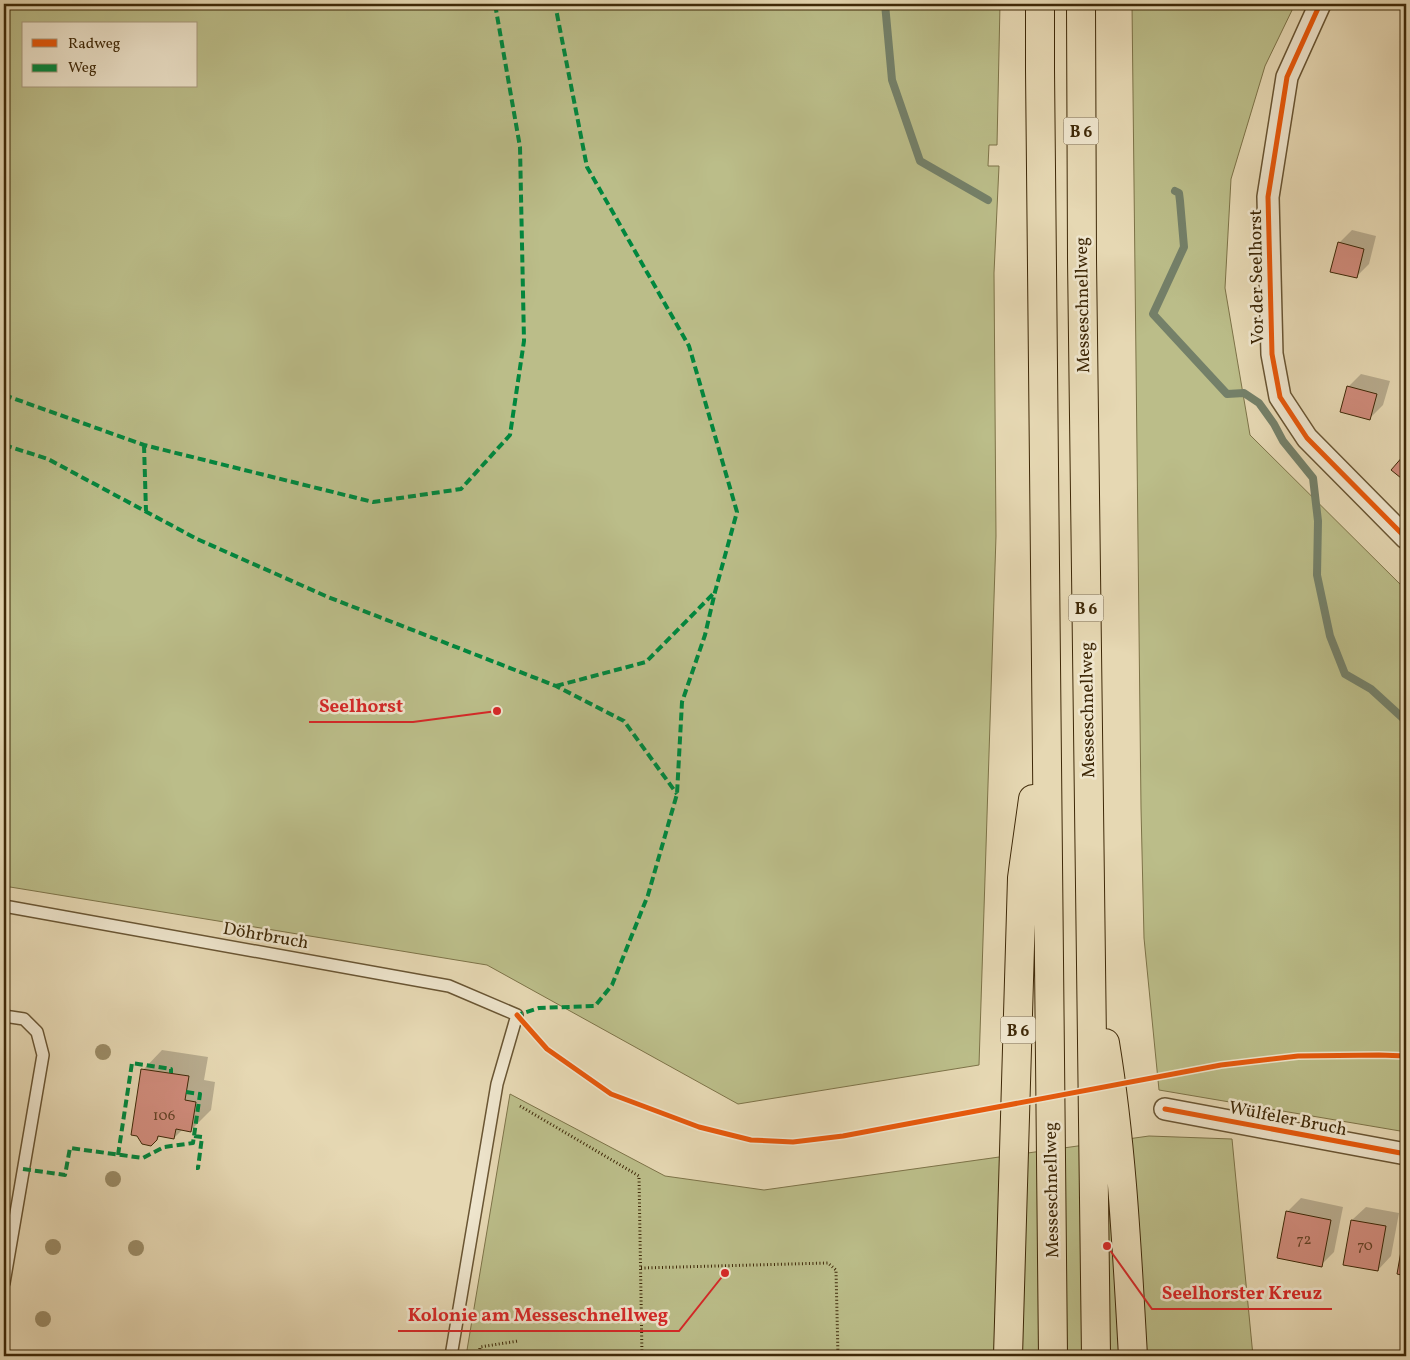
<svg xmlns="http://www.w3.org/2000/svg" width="1410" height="1360" viewBox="0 0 1410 1360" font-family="Vollkorn,serif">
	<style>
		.green { fill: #bbbd89; stroke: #7d7348; fill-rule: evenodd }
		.shadow { fill: #0003 }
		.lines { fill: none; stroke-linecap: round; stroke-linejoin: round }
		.stream { stroke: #748069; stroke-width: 8 }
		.building { fill: #d08c7c; stroke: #3f2908 }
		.service-casing { stroke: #695533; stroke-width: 14 }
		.minor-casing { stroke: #695533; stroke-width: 24 }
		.trunk-casing { stroke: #3f2908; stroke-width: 30 }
		.path { stroke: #3f2908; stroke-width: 3; stroke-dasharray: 1 2.5; stroke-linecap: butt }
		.service { stroke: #efe6ce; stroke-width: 11 }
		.minor { stroke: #efe6ce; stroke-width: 21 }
		.trunk { stroke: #e6d8b3; stroke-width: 28 }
		.quiet { stroke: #00873e; stroke-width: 4; stroke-dasharray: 8 4; stroke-linecap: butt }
		.cycleway-casing { stroke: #efe6ce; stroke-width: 8 }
		.cycleway { stroke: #e8590c; stroke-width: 5 }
		.tree { fill: #9b8c67 }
		.labels { text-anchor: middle; stroke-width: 5; stroke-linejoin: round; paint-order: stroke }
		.number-label { font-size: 15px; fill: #634225 }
		.shield { fill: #efe6ce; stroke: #746243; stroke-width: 1 }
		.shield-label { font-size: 16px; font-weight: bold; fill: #3f2908 }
		.street-label { font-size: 18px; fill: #3f2908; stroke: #efe6ce }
		.leader { fill: none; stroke: #d62828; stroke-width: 2 }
		.callout-dot { fill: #d62828; stroke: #efe6ce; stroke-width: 2 }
		.callout-label { font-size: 19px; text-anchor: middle; font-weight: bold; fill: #d62828; stroke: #efe6ce; stroke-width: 5; stroke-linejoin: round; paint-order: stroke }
	</style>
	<rect width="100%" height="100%" fill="#e6d8b3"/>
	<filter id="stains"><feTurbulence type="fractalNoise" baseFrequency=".004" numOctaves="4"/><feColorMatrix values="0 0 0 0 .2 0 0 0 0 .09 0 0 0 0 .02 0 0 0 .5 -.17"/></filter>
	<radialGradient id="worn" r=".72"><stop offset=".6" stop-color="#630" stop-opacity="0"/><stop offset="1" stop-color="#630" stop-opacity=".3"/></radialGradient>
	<path class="green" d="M4,4H1000L997,145H989L988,166H999L994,273L996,536L979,1065L738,1104L487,965L4,886ZM24,24H196V86H24Z
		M1132,4H1295L1265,66L1231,179L1225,288L1250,435L1406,590V1132L1159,1090L1144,938L1141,808Z
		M510,1094L665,1176L764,1190L1149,1136L1232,1139L1253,1356H466Z"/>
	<path class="shadow" d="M1352,230L1376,236L1369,264L1356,277L1339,243Z
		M1361,374L1390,381L1383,405L1370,418L1348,387Z
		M162,1050L208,1057L204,1080L215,1082L211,1110L191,1130L183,1129L174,1138L161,1135L151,1145L143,1070Z
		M1301,1198L1343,1207L1334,1252L1321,1265L1278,1257L1288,1211Z
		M1366,1207L1399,1213L1391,1256L1378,1270L1345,1264L1352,1220Z"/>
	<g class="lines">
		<path class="stream" d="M885,4L892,80L920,161L988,200
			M1175,191L1179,193L1180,201L1184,247L1153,314L1227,394L1244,393L1259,403L1274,424L1283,441L1313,478L1318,521L1317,575L1330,636L1345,674L1371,689L1406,721"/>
	</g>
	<path class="building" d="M1338,242L1364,249L1357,278L1330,272Z
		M1347,386L1377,394L1370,420L1340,412Z
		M1404,455L1406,457V482L1391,470Z
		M141,1069L189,1076L185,1100L196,1102L191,1132L176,1129L174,1139L158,1136L157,1140L151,1146L142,1144L137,1136L131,1135Z
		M1286,1211L1331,1220L1322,1267L1277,1258Z
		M1351,1220L1386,1226L1378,1271L1343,1265Z
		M1404,1234L1406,1235V1276L1397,1274Z"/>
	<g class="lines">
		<g class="service-casing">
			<path id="service" d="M4,906L449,986L517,1015L497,1084L451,1356
				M4,1016L24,1019L37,1032L43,1055L4,1283"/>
		</g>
		<g class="minor-casing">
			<path id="minor" d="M1320,4L1287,77L1268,197L1272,354L1280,397L1307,438L1406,538
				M1165,1109L1406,1154"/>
		</g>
		<g class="trunk-casing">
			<path id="trunk" d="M1040,4V70L1053,1356
				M1081,4L1082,259L1096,1356
				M1105,1043C1122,1146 1127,1252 1133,1356
				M1008,1356L1022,878L1033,799"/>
		</g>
		<path class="path" d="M520,1106L639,1176L642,1356
			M641,1268L828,1263L836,1270L838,1356
			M479,1356L480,1347L518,1341"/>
		<use href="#service" class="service"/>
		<use href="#minor" class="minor"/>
		<use href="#trunk" class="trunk"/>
		<path class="quiet" d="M4,395L144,445L373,502L461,489L510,435L524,341L520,147L495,4
			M4,445L48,459L197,539L328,597L556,686L624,721L677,794
			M144,445L146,511
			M556,686L646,662L715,592
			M518,1017L517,1015L539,1008L595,1006L612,985L648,895L677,794L682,702L705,635L715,592L737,512L689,346L587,167L555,4
			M194,1136L202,1137L198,1168H196
			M118,1155L132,1063L171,1069V1073
			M23,1169L65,1175L70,1148L143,1158L164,1147L193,1143L200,1094L186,1092"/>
		<g class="cycleway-casing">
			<path id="cycleway" d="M1320,4L1287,77L1268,197L1272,354L1280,397L1307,438L1406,538
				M517,1015L547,1049L611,1094L699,1127L751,1140L793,1142L843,1136L1221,1065L1298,1056L1379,1055L1406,1056
				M1165,1109L1406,1154"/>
		</g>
		<use href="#cycleway" class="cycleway"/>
	</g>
	<g class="tree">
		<circle cx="103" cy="1052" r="8"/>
		<circle cx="113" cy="1179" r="8"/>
		<circle cx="53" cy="1247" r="8"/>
		<circle cx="136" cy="1248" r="8"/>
		<circle cx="43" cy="1319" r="8"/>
	</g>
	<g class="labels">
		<g class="number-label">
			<text x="164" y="1120">106</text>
			<text x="1304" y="1244">72</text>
			<text x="1365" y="1250">70</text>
		</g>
		<g class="shield">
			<rect x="1063.5" y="117.5" width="35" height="27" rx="4"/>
			<rect x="1068.5" y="594.5" width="35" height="27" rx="4"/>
			<rect x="1000.5" y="1016.5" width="35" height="27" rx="4"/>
		</g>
		<g class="shield-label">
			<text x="1081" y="137">B 6</text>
			<text x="1086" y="614">B 6</text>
			<text x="1018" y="1036">B 6</text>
		</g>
		<g class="street-label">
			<text transform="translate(1256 277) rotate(-91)" y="6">Vor der Seelhorst</text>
			<text transform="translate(1082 305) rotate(-91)" y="6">Messeschnellweg</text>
			<text transform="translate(1087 710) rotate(-91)" y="6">Messeschnellweg</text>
			<text transform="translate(266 935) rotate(10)" y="6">Döhrbruch</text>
			<text transform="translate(1288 1118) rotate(11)" y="6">Wülfeler Bruch</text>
			<text transform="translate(1051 1190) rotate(-91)" y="6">Messeschnellweg</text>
		</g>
	</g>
	<path class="leader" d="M497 711L413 722H309M1107 1246L1152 1309H1332M725 1273L679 1331H398"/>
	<g class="callout-dot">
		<circle cx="497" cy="711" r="5"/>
		<circle cx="1107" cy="1246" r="5"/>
		<circle cx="725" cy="1273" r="5"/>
	</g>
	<g class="callout-label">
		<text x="361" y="712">Seelhorst</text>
		<text x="1242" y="1299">Seelhorster Kreuz</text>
		<text x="538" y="1321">Kolonie am Messeschnellweg</text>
	</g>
	<rect width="1410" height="1360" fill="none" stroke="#e6d8b3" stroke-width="20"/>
	<rect x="5" y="5" width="1400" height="1350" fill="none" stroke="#3f2908" stroke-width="2.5"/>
	<rect x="10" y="10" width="1390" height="1340" fill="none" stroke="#3f2908"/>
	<rect x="22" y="22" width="175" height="65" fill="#efe6ce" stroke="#a99a7f"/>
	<rect x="32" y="39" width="25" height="8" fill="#e8590c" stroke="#a99a7f"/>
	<text x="68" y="48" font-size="15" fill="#3f2908">Radweg</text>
	<rect x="32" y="64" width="25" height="8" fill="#00873e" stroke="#a99a7f"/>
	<text x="68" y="72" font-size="15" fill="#3f2908">Weg</text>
	<rect width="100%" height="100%" filter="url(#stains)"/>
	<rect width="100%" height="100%" fill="url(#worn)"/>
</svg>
